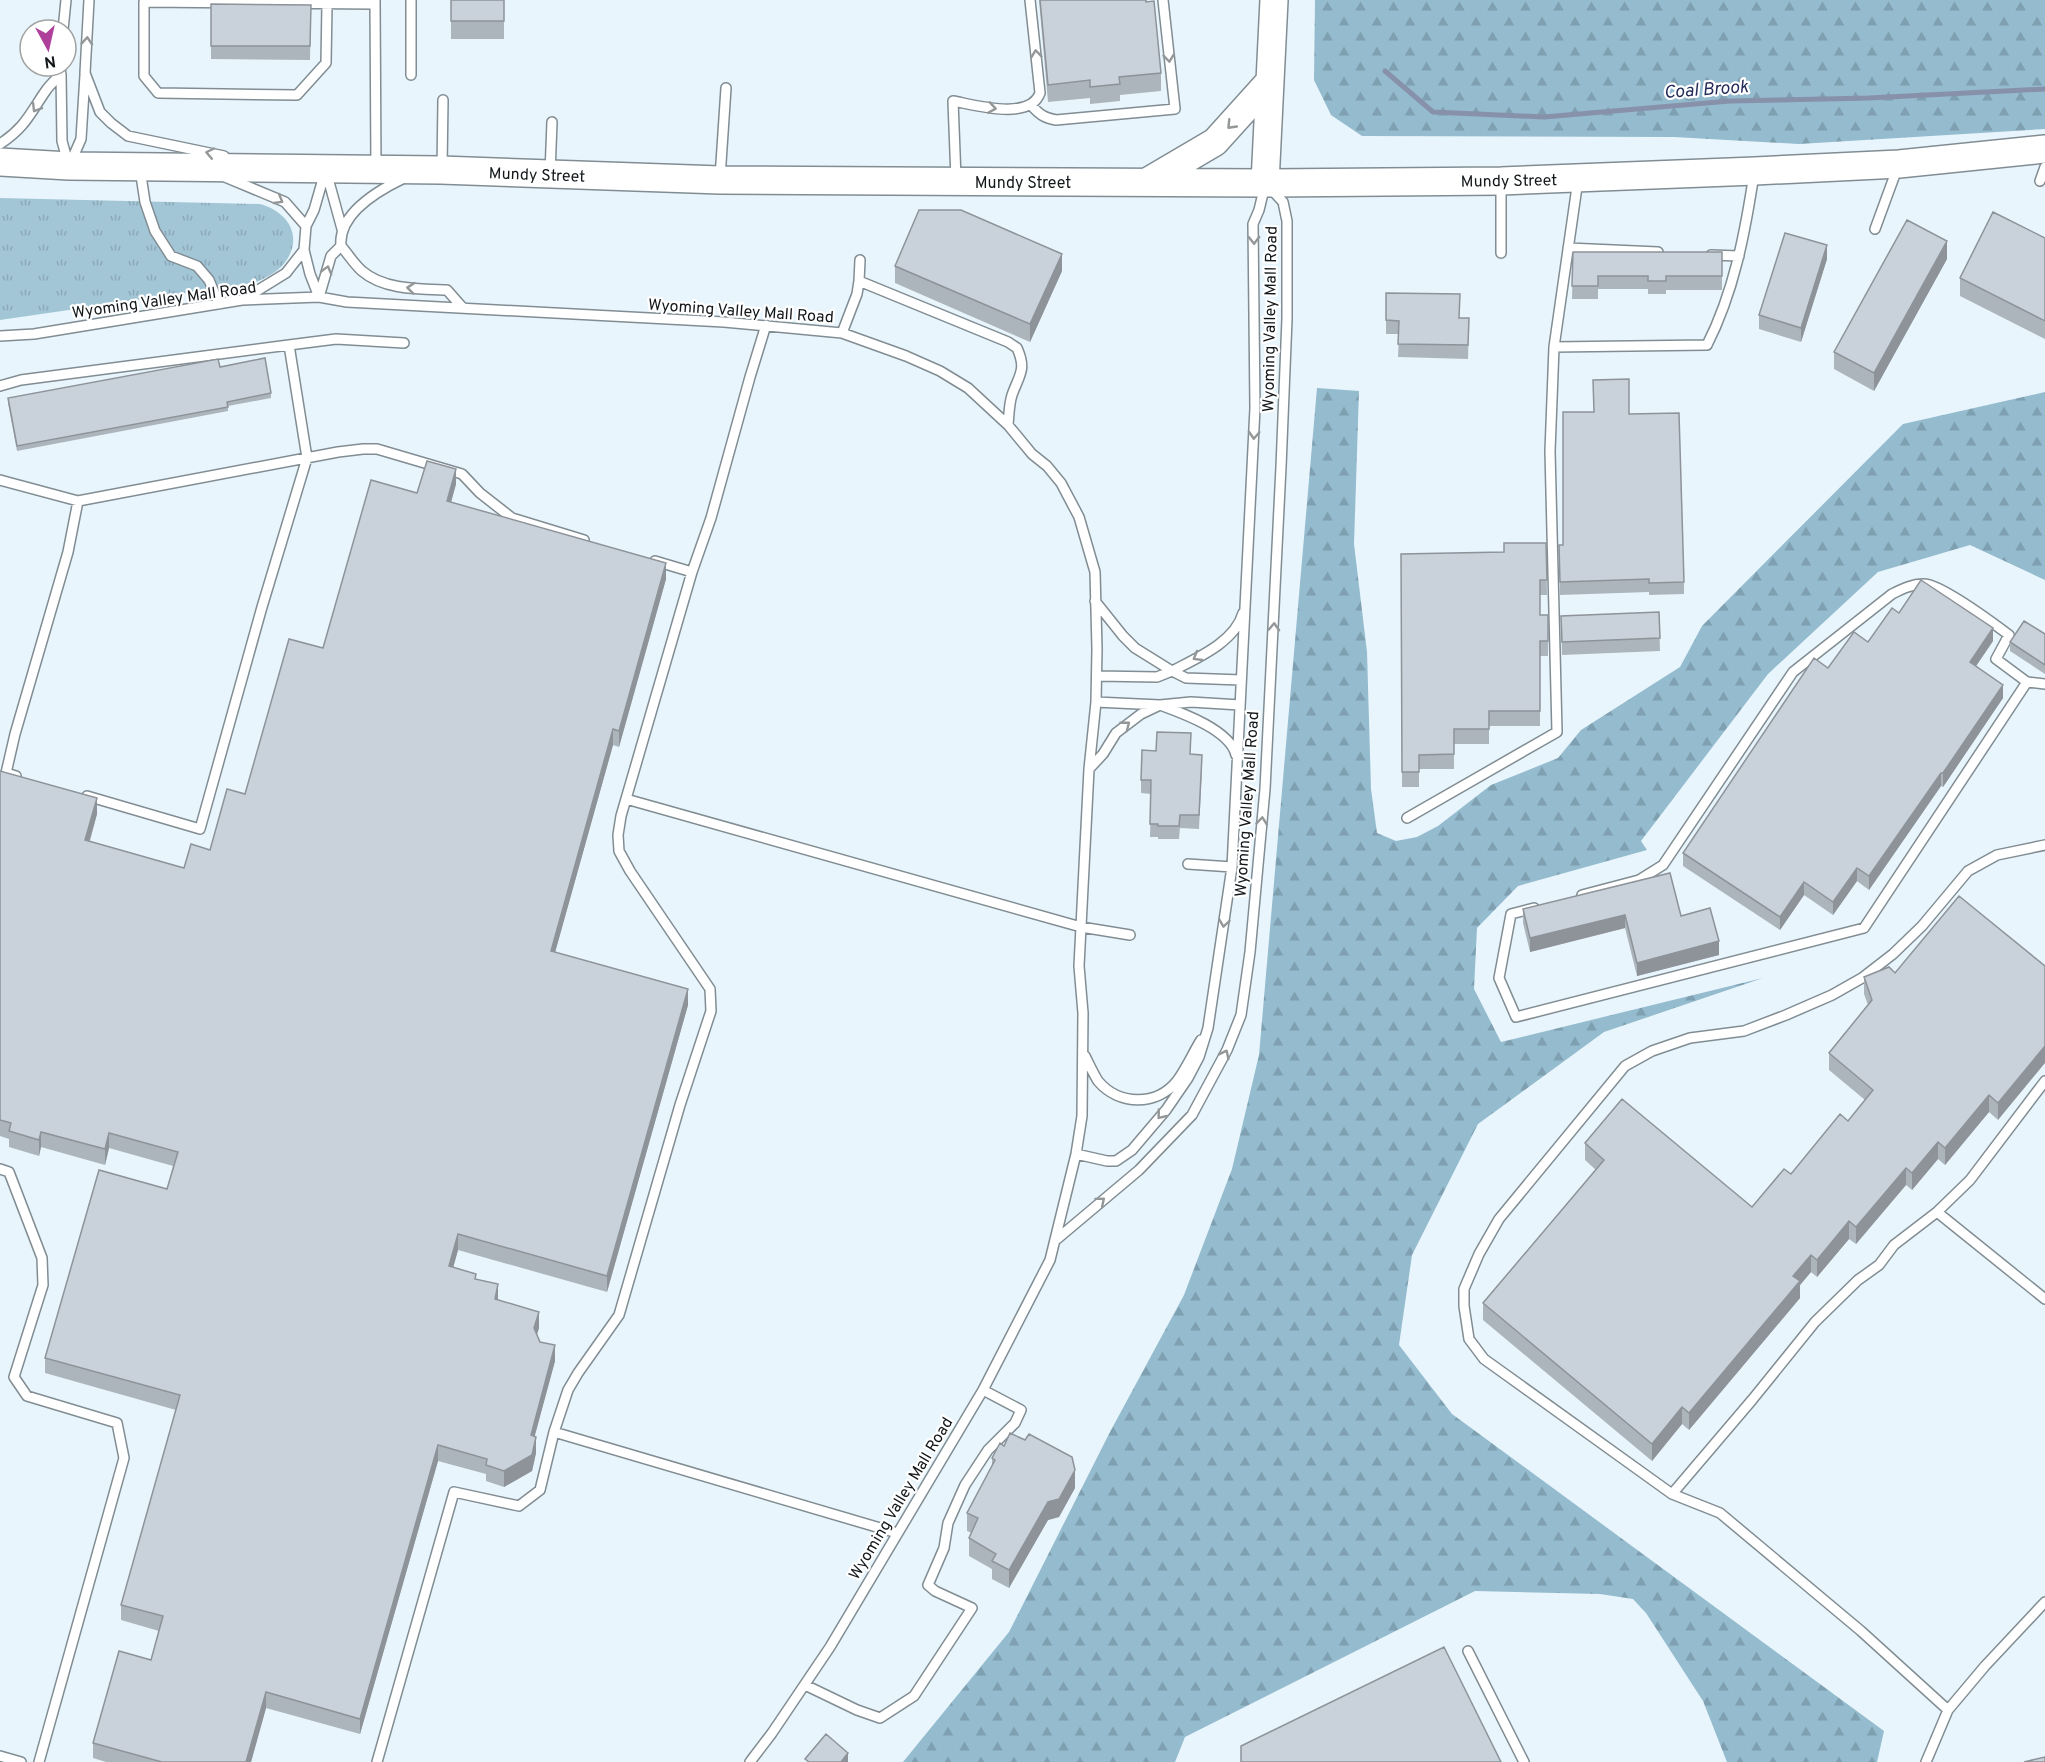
<svg xmlns="http://www.w3.org/2000/svg" width="2045" height="1762" viewBox="0 0 2045 1762" font-family="Overpass,sans-serif">
	<style>
		.grass { fill: url(#grass-tufts) }
		.forest { fill: url(#forest-firs) }
		.lines { fill: none; stroke-linecap: round; stroke-linejoin: round }
		.stream { stroke: #8891aa; stroke-width: 5 }
		.lane-casing { stroke: #818d93; stroke-width: 12 }
		.secondary-casing { stroke: #818d93; stroke-width: 30 }
		.lane { stroke: #fff; stroke-width: 9 }
		.secondary { stroke: #fff; stroke-width: 27 }
		.wall { fill: #adb5bc }
		.shaded-wall { fill: #8d9399 }
		.building { fill: #c9d2db; stroke: #8d9399; stroke-width: 1.5 }
		.oneway { stroke: #949798 }
		.labels { text-anchor: middle; stroke-width: 4.5; stroke-linejoin: round; paint-order: stroke }
		.street-label { font-size: 16px; fill: #121719; stroke: #fff }
		.water-label { font-size: 18px; font-style: italic; fill: #232d59; stroke: #fff }
	</style>
	<defs>
		<pattern id="grass-tufts" width="24" height="20" patternUnits="userSpaceOnUse" patternTransform="scale(1.5)"><rect width="24" height="20" fill="#a3c6d7"/><path d="M3 7l-1-3M5 7V3M7 7l1-3M15 17l-1-3M17 17v-4M19 17l1-3" fill="none" stroke="#8ba9b8"/></pattern>
		<pattern id="forest-firs" width="22" height="20" patternUnits="userSpaceOnUse" patternTransform="scale(1.5)"><rect width="22" height="20" fill="#94bbce"/><path d="M5 1l3.5 6h-7zM16 11l3.5 6h-7z" fill="#7fa0b0"/></pattern>
	</defs>
	<rect width="100%" height="100%" fill="#e8f5fc"/>
	<path class="grass" d="M0,198L260,204C289,212 305,238 283,265C276,273 264,278 255,283L0,320Z"/>
	<path class="forest" d="M1315,0H2045V129L1799,144L1674,137L1362,136L1331,115L1314,80Z
		M1317,388L1359,391L1354,544L1367,652L1371,789L1377,833L1396,841L1417,837L1438,826L1491,785L1558,758L1581,730L1680,667L1702,626L1903,424L2045,392V580L1970,545L1878,572L1768,674L1641,841L1647,850L1518,886L1477,928L1474,989L1501,1042L1763,978L1604,1032L1478,1124L1412,1255L1399,1345L1452,1414L1884,1731L1877,1762H1727L1703,1701L1646,1613L1633,1599L1600,1594L1475,1591L1185,1737L1175,1762H903L1009,1632L1110,1432L1184,1295L1232,1169L1259,1055Z"/>
	<g class="lines">
		<path class="stream" d="M1385,71L1433,112L1544,117L1730,101L1869,98L2045,89"/>
		<g class="lane-casing">
			<path id="lane" d="M89,0L85,73L100,112L111,123L128,136L224,156
				M375,0L376,168
				M327,4L326,63L297,95L158,93L144,76V2L375,4
				M63,30L66,0
				M61,74L62,141L68,163
				M411,75V0
				M1031,105C1039,114 1044,118 1056,120L1175,109L1163,0
				M0,144C26,127 30,113 47,89C53,81 61,77 61,66
				M70,164L81,139L85,75
				M442,168L443,100
				M140,169L145,202L155,231L171,256L197,266L209,280L219,304
				M326,171L342,229
				M550,173L552,122
				M225,177L285,202L306,226L304,250L286,273L242,300
				M404,178C379,190 338,213 341,246C348,254 354,264 362,271C384,290 419,289 447,290L462,307
				M720,178L726,88
				M956,179L953,101C975,105 1030,121 1040,93L1030,0
				M2040,181L2045,167
				M306,226L314,210L325,172
				M1875,229L1897,169
				M1568,248L1658,252
				M304,250L310,274L319,297
				M1501,253V183
				M1711,255L1739,256
				M860,260L859,281L1008,342L1017,348C1027,370 1019,375 1012,395C1009,404 1009,415 1008,425
				M319,297L331,256L341,246
				M842,333L857,294L859,281
				M0,336L34,334L242,300L319,297L347,302L724,322L842,333L906,356L940,371L968,388L1008,425L1032,454L1047,466L1061,483L1079,517L1095,572L1097,649L1096,702L1089,769L1079,966L1083,1013L1082,1116L1076,1154L1050,1260L983,1390L830,1647L772,1733L750,1762
				M289,345L336,339L404,343
				M1554,347L1707,345C1734,292 1745,233 1754,174
				M0,386L21,380L289,345L307,458L262,607L200,829L87,796
				M0,480L78,501L338,452L363,449H377L462,474L480,493L512,518L584,540
				M655,561L692,572
				M1095,601L1123,636L1135,648L1172,671C1197,658 1235,642 1243,613
				M1097,676L1157,677L1172,671L1186,678L1241,680
				M1096,702L1160,705L1191,702L1240,705
				M1089,769L1103,754L1116,733L1141,714L1160,705C1182,713 1230,730 1236,755
				M16,776L6,773L15,734L68,552L78,501
				M626,799L1081,927L1130,935
				M1407,818L1557,732L1550,451L1554,347L1578,180
				M1188,864L1232,867
				M1582,895L1639,880L1663,865L1793,672L1892,594C1902,589 1912,584 1924,584C1941,584 1993,623 2009,635L1996,659L2027,682L2045,684
				M1534,908L1511,914L1499,978L1516,1017L1864,928L2027,682
				M1085,1056C1089,1064 1093,1073 1098,1081C1119,1106 1157,1106 1177,1081C1186,1069 1193,1053 1201,1040
				M1076,1154L1107,1161H1116L1132,1150L1166,1110L1188,1078L1199,1057L1208,1028L1232,867L1255,408L1253,224L1259,210L1265,185
				M0,1169L9,1172L42,1258L43,1285L14,1377L27,1396L117,1423L124,1458L39,1762
				M1937,1212L2045,1299
				M1057,1239L1139,1170L1192,1115L1227,1050L1241,1015L1250,952L1265,789L1281,467L1287,319V221L1283,202L1271,189
				M554,1432L568,1390L578,1373L619,1315L680,1105L711,1011L710,989L630,871L619,851L618,835L621,816L692,572L711,518L750,377L766,325
				M1672,1494L1752,1400L1815,1322L1858,1280L1879,1265L1894,1245L1937,1212L1970,1180L2045,1081
				M1468,1651L1524,1762
				M805,1685L857,1710L880,1718L914,1696L972,1608L935,1591L928,1585L944,1548L948,1523L965,1485L988,1450L1015,1423L1021,1410L983,1390
				M1948,1710L1861,1631L1720,1513L1672,1494L1484,1359L1469,1339L1464,1306V1289L1479,1254L1499,1219L1625,1066L1652,1051L1690,1038L1744,1031L1786,1015L1832,995L1862,978L1893,954L1922,926L1968,871L1997,855L2045,845
				M0,1756L21,1762
				M377,1762L454,1492L519,1506L540,1490L554,1432L897,1533
				M1926,1762L1948,1710L1985,1666L2045,1602"/>
		</g>
		<g class="secondary-casing">
			<path id="secondary" d="M0,162L69,166L441,170L720,180L1265,183L1501,181L1755,171L1899,164L2045,149
				M1147,182L1215,142L1270,81
				M1265,183L1274,0"/>
		</g>
		<use href="#lane" class="lane"/>
		<use href="#secondary" class="secondary"/>
	</g>
	<path class="wall" d="M451,0H504V39H451Z
		M1039,0H1146L1161,73V91L1120,95V101L1090,104V98L1048,102Z
		M211,4L311,5L310,60L211,59Z
		M2045,238V339L1960,296V278Z
		M1573,252H1722V290H1666V294H1648V289H1598V299H1572Z
		M1827,259L1801,342L1759,329V315Z
		M1947,259L1874,391L1834,369V352Z
		M895,266L1062,271L1030,342L895,283Z
		M1386,293L1460,318H1469L1468,359L1398,357L1399,334H1386Z
		M220,367L271,393V398L228,406V411L17,451L8,403V398Z
		M1629,414L1684,582V594L1649,595V592L1560,595L1559,545H1563Z
		M456,484L451,502L666,579L619,747L613,745L555,952L688,1005L607,1292L458,1250L453,1268L476,1279L498,1300L539,1328L537,1334L540,1342L555,1361L534,1437L536,1453L532,1471L504,1487L486,1481V1474L438,1461L360,1734L266,1708L251,1762H106L93,1758V1743L151,1660L159,1631L121,1620V1605L176,1410L45,1373V1358L167,1189L173,1166L109,1148L105,1165L41,1147L39,1156L9,1147V1139L0,1136V771L97,814L90,841L184,868L210,850L245,794L417,493Z
		M1546,543L1547,595H1540V615H1548V656H1540V726H1489V744H1454V769H1419V787H1402L1401,554L1504,552Z
		M1659,612L1660,651L1562,655L1561,616Z
		M1899,613L1993,641L1976,666L2003,698L1943,787L1941,786L1869,890L1857,881L1833,915L1804,895L1780,930L1683,866V853L1828,668L1868,642Z
		M2045,634V674L2010,651V642Z
		M1202,768L1199,829L1180,828L1179,839H1158V837H1150L1151,794L1141,793V780Z
		M1523,909L1681,916L1719,955L1637,976L1625,928L1530,952L1523,923Z
		M2045,966L1998,1120L1989,1112L1945,1165L1938,1159L1912,1190L1906,1185L1856,1244L1849,1239L1817,1277L1811,1272L1800,1285V1298L1689,1430L1682,1424L1652,1461L1483,1320V1303L1596,1170L1585,1160V1143L1752,1207L1791,1174L1848,1121L1865,1100L1829,1070V1053L1868,1005L1864,994V977L1895,973Z
		M992,1458L1075,1488L1059,1517L1048,1520L1009,1588L992,1579V1569L969,1556V1538L972,1533L967,1531V1513L992,1466Z"/>
	<path class="shaded-wall" d="M1947,241V259L1874,391V373Z
		M1827,245V259L1801,342V328Z
		M1062,254V271L1030,342V324Z
		M456,469V484L447,517V501Z
		M666,563V579L619,747V731Z
		M1993,628V641L1970,675V662Z
		M2003,685V698L1943,787V773Z
		M613,729V745L551,967V951Z
		M1941,773V786L1869,890V876Z
		M97,798V814L85,856V840Z
		M1857,868V881L1833,915V902Z
		M1804,882V895L1780,930V917Z
		M1625,915V928L1530,952V938Z
		M1719,941V955L1637,976V963Z
		M688,989V1005L607,1292V1276Z
		M2045,1046V1063L1998,1120V1103Z
		M1989,1095V1112L1945,1165V1148Z
		M41,1132V1147L39,1156V1140Z
		M109,1133V1148L105,1165V1149Z
		M1938,1142V1159L1912,1190V1173Z
		M1906,1168V1185L1856,1244V1227Z
		M1849,1221V1239L1817,1277V1260Z
		M458,1234V1250L449,1282V1266Z
		M1811,1255V1272L1800,1285V1298L1689,1430V1413L1793,1276Z
		M498,1284V1300L495,1299Z
		M539,1312V1328L534,1344V1328Z
		M555,1345V1361L531,1450V1435Z
		M1682,1407V1424L1652,1461V1444Z
		M536,1437V1453L532,1471L504,1487V1471Z
		M438,1445V1461L360,1734V1719Z
		M1075,1470V1488L1059,1517L1048,1520L1009,1588V1570L1048,1502Z
		M266,1692V1708L251,1762H246Z
		M848,1753V1762H841Z"/>
	<path class="building" d="M451,0H504V21H451Z
		M1040,0H1146V2L1154,1L1161,73L1119,77L1120,84L1090,87V80L1048,85Z
		M211,4L311,5L310,46H211Z
		M919,210H961L1062,254L1030,324L895,266Z
		M1993,212L2045,238V321L1960,278Z
		M1907,220L1947,241L1874,373L1834,352Z
		M1785,233L1827,245L1801,328L1759,315Z
		M1573,252H1722V276H1666V281H1648V276H1598V286H1572Z
		M1386,293L1460,294L1459,318H1469L1468,345L1398,344L1399,321L1386,320Z
		M265,358L271,393L227,402L228,407L17,446L8,398L218,359L220,367Z
		M1629,379V414L1679,413L1684,582L1649,583V579L1560,582L1559,545H1563V412H1594L1593,380Z
		M427,461L456,469L447,501L666,563L619,731L613,729L551,951L688,989L607,1276L458,1234L449,1266L476,1274L475,1279L498,1284L495,1299L539,1312L534,1328L540,1342L555,1345L531,1435L536,1437L532,1455L504,1471L486,1465L487,1459L438,1445L360,1719L266,1692L246,1762H162L93,1743L119,1651L151,1660L163,1616L121,1605L180,1395L45,1358L99,1170L167,1189L178,1152L109,1133L105,1149L41,1132L39,1140L9,1131L11,1123L0,1120V771L97,798L85,840L184,868L191,844L210,850L227,789L245,794L289,639L323,648L371,480L417,493Z
		M1504,543H1546L1547,580H1540V615H1548V641H1540V711H1489V729H1454V754L1419,755V772H1402L1401,554L1504,552Z
		M1921,580L1993,628L1970,662L2003,685L1943,773H1941L1869,876L1857,868L1833,902L1804,882L1780,917L1683,853L1814,658L1828,668L1854,632L1868,642L1892,608L1899,613Z
		M1659,612L1660,638L1562,642L1561,616Z
		M2024,621L2045,634V665L2010,642Z
		M1157,732L1191,733L1190,754L1202,755L1199,815H1180L1179,826H1158V824H1150L1151,780H1141L1142,750L1156,751Z
		M1670,873L1681,916L1710,908L1719,941L1637,963L1625,915L1530,938L1523,909Z
		M1959,896L2045,966V1046L1998,1103L1989,1095L1945,1148L1938,1142L1912,1173L1906,1168L1856,1227L1849,1221L1817,1260L1811,1255L1793,1276L1800,1281L1689,1413L1682,1407L1652,1444L1483,1303L1604,1160L1585,1143L1622,1099L1752,1207L1784,1169L1791,1174L1840,1114L1848,1121L1873,1090L1829,1053L1872,1000L1864,977L1889,967L1895,973Z
		M1010,1433L1025,1440L1029,1434L1072,1457L1075,1470L1059,1499L1048,1502L1009,1570L992,1561L996,1554L969,1538L978,1518L967,1513L995,1460L992,1458L1000,1443L1004,1446Z
		M1444,1647L1501,1762H1241V1746Z
		M826,1734L848,1753L841,1762H809L805,1759Z
		M2045,1757V1762H2024Z"/>
	<defs><path id="oneway-chevron" d="M-2-3.5L2.5 0L-2 3.5" fill="none" stroke-width="1.6" stroke-linecap="round" stroke-linejoin="round" transform="scale(1.5)"/></defs>
	<g class="oneway">
		<use href="#oneway-chevron" transform="translate(87 41) rotate(-86)"/>
		<use href="#oneway-chevron" transform="translate(1036 54) rotate(-96)"/>
		<use href="#oneway-chevron" transform="translate(1169 58) rotate(84)"/>
		<use href="#oneway-chevron" transform="translate(36 108) rotate(121)"/>
		<use href="#oneway-chevron" transform="translate(992 108) rotate(9)"/>
		<use href="#oneway-chevron" transform="translate(1231 125) rotate(134)"/>
		<use href="#oneway-chevron" transform="translate(210 153) rotate(-168)"/>
		<use href="#oneway-chevron" transform="translate(279 200) rotate(31)"/>
		<use href="#oneway-chevron" transform="translate(1254 240) rotate(89)"/>
		<use href="#oneway-chevron" transform="translate(327 270) rotate(-74)"/>
		<use href="#oneway-chevron" transform="translate(411 288) rotate(-174)"/>
		<use href="#oneway-chevron" transform="translate(1254 435) rotate(93)"/>
		<use href="#oneway-chevron" transform="translate(1274 627) rotate(-87)"/>
		<use href="#oneway-chevron" transform="translate(1197 657) rotate(150)"/>
		<use href="#oneway-chevron" transform="translate(1126 725) rotate(-38)"/>
		<use href="#oneway-chevron" transform="translate(1262 821) rotate(-84)"/>
		<use href="#oneway-chevron" transform="translate(1224 923) rotate(98)"/>
		<use href="#oneway-chevron" transform="translate(1225 1054) rotate(-64)"/>
		<use href="#oneway-chevron" transform="translate(1161 1115) rotate(129)"/>
		<use href="#oneway-chevron" transform="translate(1101 1201) rotate(-40)"/>
	</g>
	<g class="labels">
		<g class="street-label">
			<text transform="translate(537 174) rotate(2)" y="6">Mundy Street</text>
			<text transform="translate(1509 180) rotate(-1)" y="6">Mundy Street</text>
			<text x="1023" y="188">Mundy Street</text>
			<text transform="translate(164 299) rotate(-8)" y="6">Wyoming Valley Mall Road</text>
			<text transform="translate(741 310) rotate(4)" y="6">Wyoming Valley Mall Road</text>
			<text transform="translate(1269 319) rotate(-89)" y="6">Wyoming Valley Mall Road</text>
			<text transform="translate(1246 804) rotate(-86)" y="6">Wyoming Valley Mall Road</text>
			<text transform="translate(900 1498) rotate(-59)" y="6">Wyoming Valley Mall Road</text>
		</g>
		<g class="water-label">
			<text transform="translate(1706 89) rotate(-4)" y="6">Coal Brook</text>
		</g>
	</g>
	<g transform="translate(48 48) rotate(172)"><circle r="28" fill="#ffffff" stroke="#a0a2a3" stroke-width="1.5"/>
	<path d="M0-4.5L10 22L0 15L-10 22Z" fill="#ae3f9b"/>
	<text y="-9" font-size="16" font-weight="bold" text-anchor="middle" fill="#121719">N</text>
	</g>
</svg>
